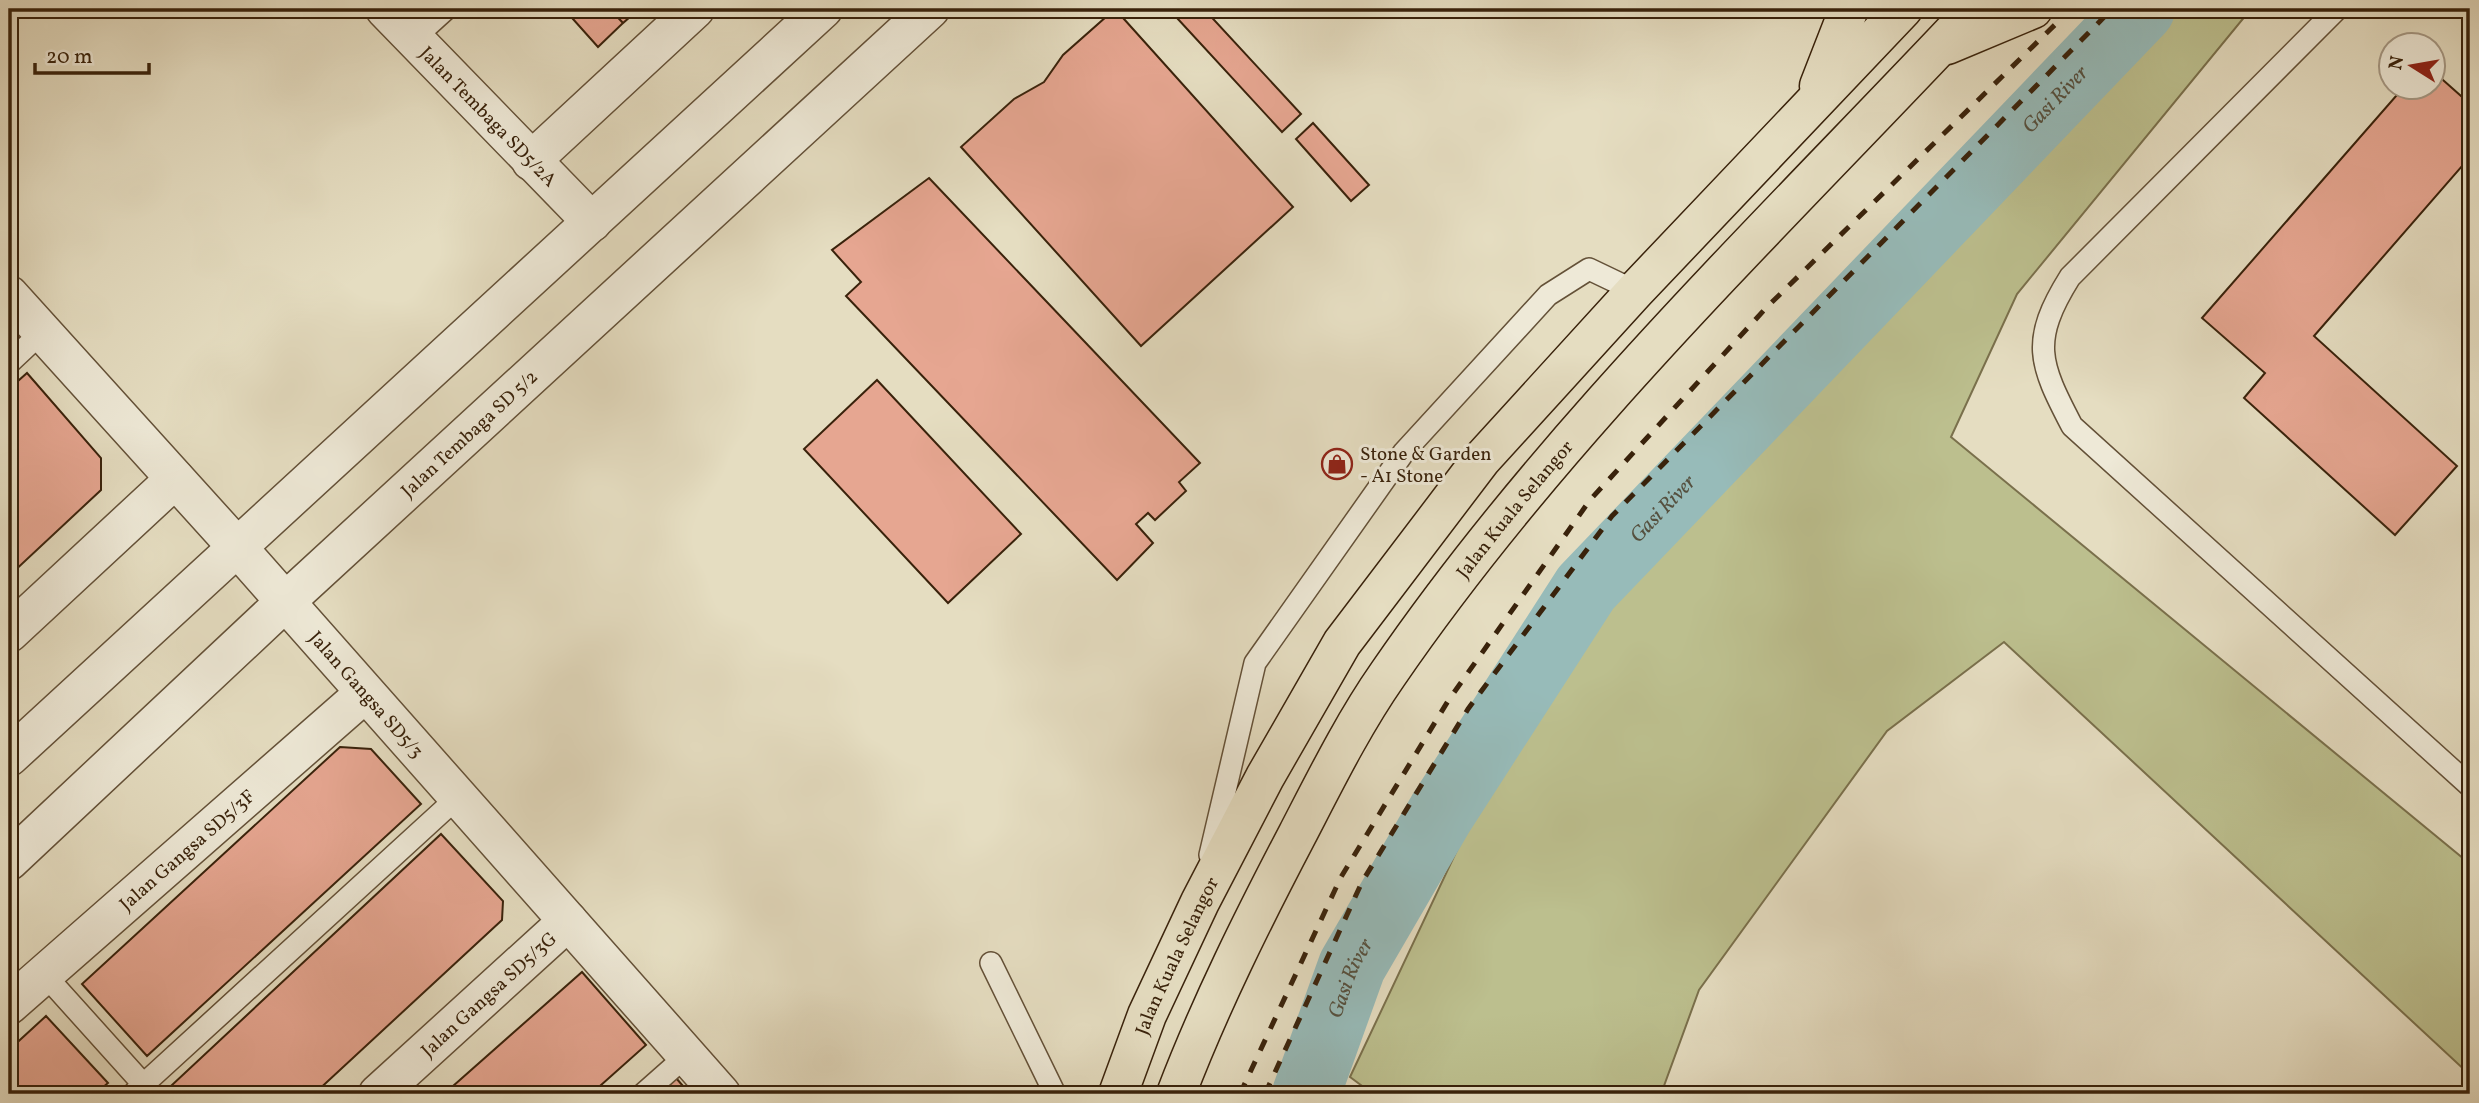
<svg xmlns="http://www.w3.org/2000/svg" width="2479" height="1103" viewBox="0 0 2479 1103" font-family="Vollkorn,serif">
	<style>
		.green { fill: #bcbf8e; stroke: #7a704c; stroke-width: 2 }
		.lines { fill: none; stroke-linecap: round; stroke-linejoin: round }
		.river { stroke: #97bbb9; stroke-width: 68 }
		.building { fill: #e6a691; stroke: #39220b; stroke-width: 2 }
		.service-casing { stroke: #645138; stroke-width: 24 }
		.minor-casing { stroke: #645138; stroke-width: 41 }
		.trunk-casing { stroke: #39220b; stroke-width: 41 }
		.service { stroke: #eee9d7; stroke-width: 21 }
		.minor { stroke: #eee9d7; stroke-width: 38 }
		.trunk { stroke: #e5ddc1; stroke-width: 38 }
		.rail { stroke: #39220b; stroke-width: 5; stroke-dasharray: 12 12; stroke-linecap: butt }
		.labels { text-anchor: middle; stroke-width: 6; stroke-linejoin: round; paint-order: stroke }
		.street-label { font-size: 19px; fill: #39220b; stroke: #eee9d7 }
		.poi-label { font-size: 19px; fill: #39220b; stroke: #eee9d7; text-anchor: start }
		.water-label { font-size: 21px; font-style: italic; fill: #55503f; stroke: #eee9d7 }
	</style>
	<rect width="100%" height="100%" fill="#e5ddc1"/>
	<filter id="stains"><feTurbulence type="fractalNoise" baseFrequency=".00286" numOctaves="4"/><feColorMatrix values="0 0 0 0 .2 0 0 0 0 .09 0 0 0 0 .02 0 0 0 .5 -.17"/></filter>
	<radialGradient id="worn" r=".72"><stop offset=".6" stop-color="#630" stop-opacity="0"/><stop offset="1" stop-color="#630" stop-opacity=".3"/></radialGradient>
	<path class="green" d="M2178,9H2251L2017,294L1951,437L2470,864V1075L2004,642L1887,731L1699,990L1661,1094H1373L1350,1077L1517,723L1620,586Z"/>
	<g class="lines">
		<path class="river" id="s1" d="M1306,1094L1352,966L1441,813L1586,588L2141,9"/>
	</g>
	<path class="building" d="M564,9H610L623,23L598,47Z
		M610,9H639L623,23Z
		M1115,9L1293,207L1141,346L961,147L1014,99L1044,82L1063,55Z
		M1187,9H1204L1301,114L1282,132L1177,18Z
		M2434,72L2470,104V157L2314,336L2457,466L2395,535L2244,398L2265,373L2202,318L2403,88H2434Z
		M1313,123L1369,185L1351,201L1296,139Z
		M929,178L1200,463L1179,482L1186,491L1155,520L1148,513L1136,524L1153,543L1117,580L846,296L861,282L832,250Z
		M27,373L101,458V490L9,576V389Z
		M877,380L1021,534L948,603L804,449Z
		M340,747L371,749L421,804L147,1056L82,984Z
		M441,834L503,901L502,920L314,1094H181L172,1085Z
		M582,972L646,1045L591,1094H444Z
		M46,1016L108,1083L95,1094H9V1050Z
		M676,1078L690,1094H658Z"/>
	<g class="lines">
		<g class="service-casing">
			<path id="service" d="M2337,9L2070,277C2030,341 2039,363 2072,426L2470,786
				M413,39L446,9
				M9,363L42,332
				M1210,855L1255,663L1404,452L1548,295L1589,269L1635,291
				M991,963L1055,1094
				M44,974L152,1094
				M133,1094L458,797
				M643,1094L686,1056"/>
		</g>
		<g class="minor-casing">
			<g id="minor">
				<path id="s2" d="M385,9L592,222"/>
				<path d="M531,161L695,9"/>
				<path id="s3" d="M9,295L237,547L721,1094"/>
				<path d="M9,633L175,479"/>
				<path d="M9,757L823,9"/>
				<path id="s4" d="M9,861L285,602L930,9"/>
				<path id="s5" d="M9,1005L365,693"/>
				<path id="s6" d="M378,1094L568,921"/>
			</g>
		</g>
		<g class="trunk-casing">
			<g id="trunk">
				<path d="M1947,45L2033,9"/>
				<path d="M1819,86L1849,9"/>
				<path id="s7" d="M1118,1094L1147,1015L1200,902L1265,777L1342,643L1481,460L1635,291L1903,9"/>
				<path id="s8" d="M1176,1094C1210,1005 1253,919 1297,835C1325,781 1353,724 1388,674C1554,432 1775,222 1975,9"/>
			</g>
		</g>
		<use href="#service" class="service"/>
		<use href="#minor" class="minor"/>
		<use href="#trunk" class="trunk"/>
		<path class="rail" d="M1240,1094L1341,877L1448,701L1590,500L1766,308L2071,9
			M1265,1094L1362,882L1468,709L1612,516L2112,9"/>
	</g>
	<defs>
		<g id="shop-ring" transform="scale(1.575)"><circle r="9.5" fill="#eee9d7" stroke="#8f2418" stroke-width="1.5"/><path d="M-5-2.5h2.3a2.7 3.5 0 0 1 5.4 0H5L5.5 6h-11ZM-1.5-2.5h3a1.5 2.3 0 0 0-3 0Z" fill="#8f2418"/></g>
	</defs>
	<g fill-rule="evenodd">
		<use href="#shop-ring" x="1337" y="464"/>
	</g>
	<g class="labels">
		<g class="street-label">
			<text dy="7" stroke="none"><textPath href="#s2" startOffset="149">Jalan Tembaga SD5/2A</textPath></text>
			<text dy="7" stroke="none"><textPath href="#s4" startOffset="628">Jalan Tembaga SD 5/2</textPath></text>
			<text dy="7" stroke="none"><textPath href="#s8" startOffset="679">Jalan Kuala Selangor</textPath></text>
			<text dy="7" stroke="none"><textPath href="#s3" startOffset="536">Jalan Gangsa SD5/3</textPath></text>
			<text dy="7" stroke="none"><textPath href="#s5" startOffset="236">Jalan Gangsa SD5/3F</textPath></text>
			<text dy="7" stroke="none"><textPath href="#s7" startOffset="150">Jalan Kuala Selangor</textPath></text>
			<text dy="7" stroke="none"><textPath href="#s6" startOffset="149">Jalan Gangsa SD5/3G</textPath></text>
		</g>
		<g class="poi-label">
			<text x="1360" y="460">Stone &amp; Garden<tspan x="1360" dy="22">- A1 Stone</tspan></text>
		</g>
		<g class="water-label">
			<text dy="7" stroke="none"><textPath href="#s1" startOffset="1258">Gasi River</textPath></text>
			<text dy="7" stroke="none"><textPath href="#s1" startOffset="691">Gasi River</textPath></text>
			<text dy="7" stroke="none"><textPath href="#s1" startOffset="124">Gasi River</textPath></text>
		</g>
	</g>
	<rect width="2479" height="1103" fill="none" stroke="#e5ddc1" stroke-width="35"/>
	<rect x="10" y="10" width="2458" height="1082" fill="none" stroke="#39220b" stroke-width="3.5"/>
	<rect x="18" y="18" width="2444" height="1068" fill="none" stroke="#39220b" stroke-width="2"/>
	<g transform="translate(2412 66) rotate(281)"><circle r="33" fill="#eee9d7" stroke="#a69985" stroke-width="2"/>
	<path d="M0-5L12 26L0 18L-12 26Z" fill="#8f2418"/>
	<text y="-10" font-size="19" font-weight="bold" text-anchor="middle" fill="#39220b">N</text>
	</g>
	<path d="M35 63v10h114v-10" fill="none" stroke="#39220b" stroke-width="3.5"/>
	<text x="46" y="63" font-size="21" fill="#39220b" stroke="#eee9d7" stroke-width="5" paint-order="stroke">20 m</text>
	<rect width="100%" height="100%" filter="url(#stains)"/>
	<rect width="100%" height="100%" fill="url(#worn)"/>
</svg>
